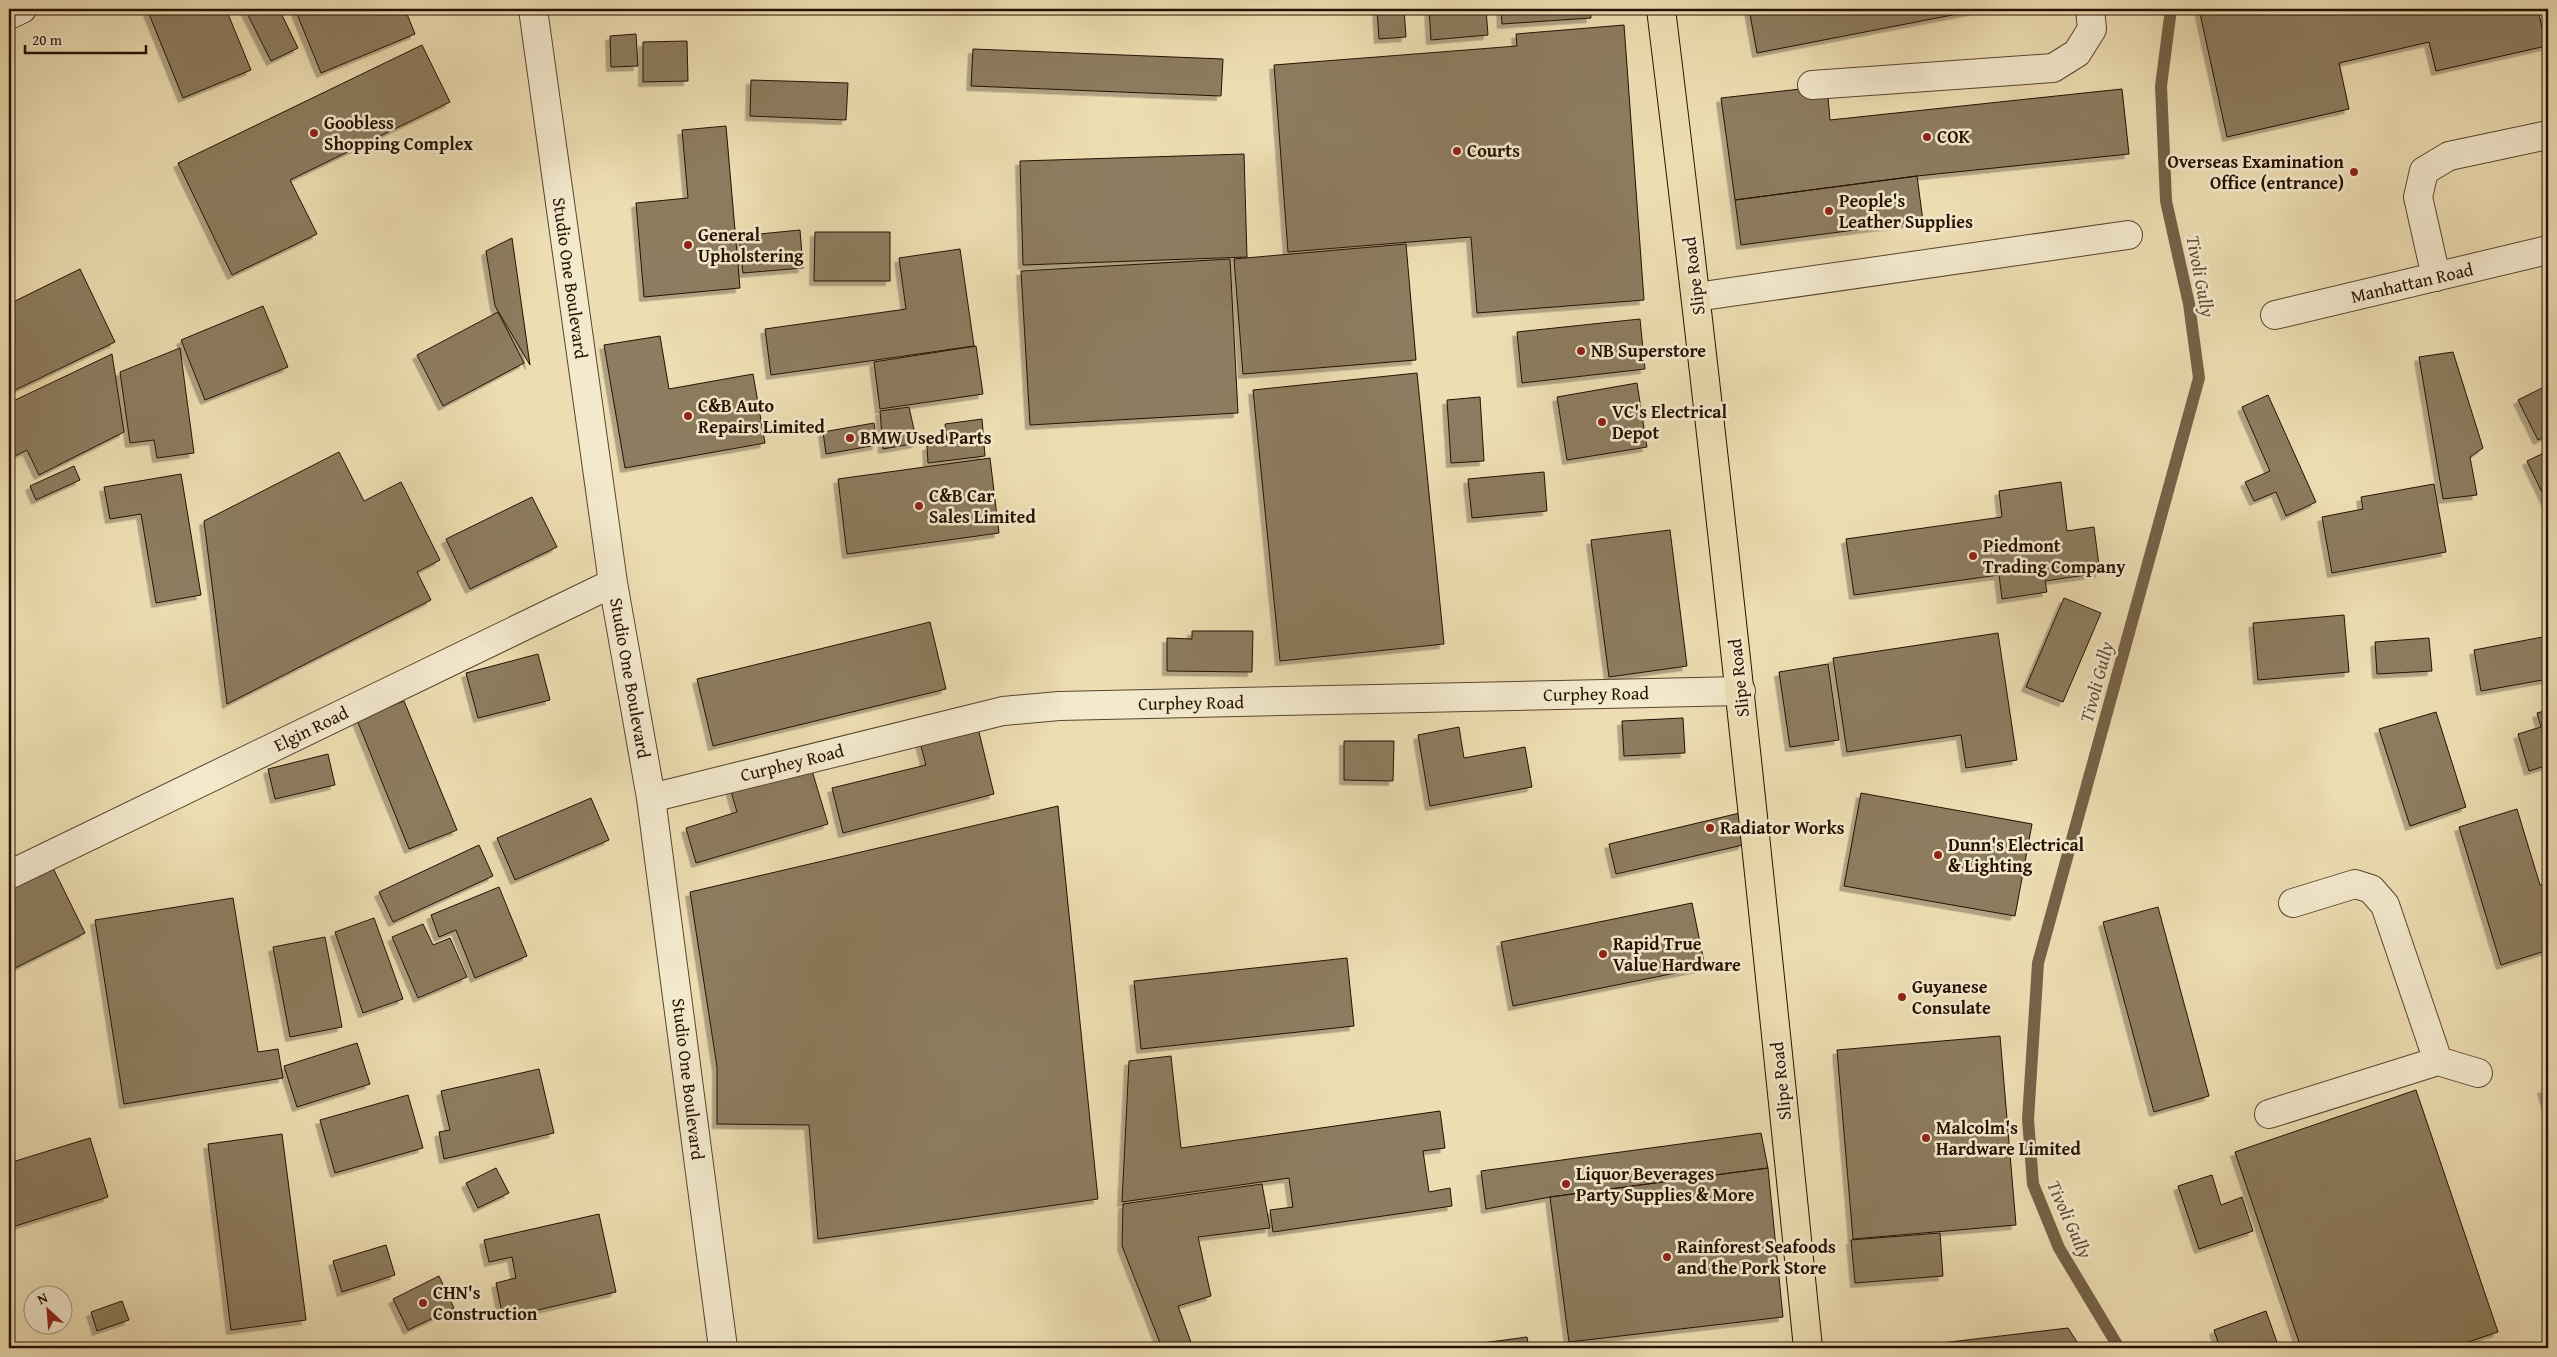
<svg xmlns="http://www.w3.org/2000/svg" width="2557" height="1357" viewBox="0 0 2557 1357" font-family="'Gentium Book Plus',serif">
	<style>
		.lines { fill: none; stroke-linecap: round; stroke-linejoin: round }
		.stream { stroke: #756248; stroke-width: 12 }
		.building { fill: #8d7b5e; stroke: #261103; filter: url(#shadow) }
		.minor-casing { stroke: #58442f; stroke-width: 30 }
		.major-casing { stroke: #261103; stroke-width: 30 }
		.minor { stroke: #f3e9cd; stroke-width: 28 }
		.major { stroke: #edddb2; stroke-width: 28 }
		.poi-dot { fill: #8f2418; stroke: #f3e9cd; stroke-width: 2 }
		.labels { text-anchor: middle; stroke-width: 5; stroke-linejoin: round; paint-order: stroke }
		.poi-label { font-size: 18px; font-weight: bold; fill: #261103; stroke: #f3e9cd; text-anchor: start }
		.street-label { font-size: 18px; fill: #261103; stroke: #f3e9cd }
		.water-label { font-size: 19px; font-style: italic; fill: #614e37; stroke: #f3e9cd }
	</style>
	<defs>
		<filter id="shadow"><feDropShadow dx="-4.5" dy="4.5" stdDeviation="0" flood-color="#0004"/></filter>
	</defs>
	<rect width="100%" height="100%" fill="#edddb2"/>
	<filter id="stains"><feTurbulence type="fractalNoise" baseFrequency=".004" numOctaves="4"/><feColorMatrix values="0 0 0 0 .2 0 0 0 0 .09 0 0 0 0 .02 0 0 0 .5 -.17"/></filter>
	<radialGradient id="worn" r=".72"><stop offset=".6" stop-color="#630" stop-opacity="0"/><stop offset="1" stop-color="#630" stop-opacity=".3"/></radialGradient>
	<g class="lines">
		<path class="stream" d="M2119,1348L2059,1248L2033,1184L2028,1119L2038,963L2199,378L2189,304L2166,201L2161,86L2171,9"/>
	</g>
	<path class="building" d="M147,9H226L251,70L183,98Z
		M245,9H279L298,48L271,61Z
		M295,9H405L415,34L321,73Z
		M1377,9H1404L1406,37L1379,39Z
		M1429,9H1486L1488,35L1431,40Z
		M1501,9H1590L1591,18L1502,24Z
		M1749,9H1983L1757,53Z
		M2199,9H2538L2546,46L2436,71L2429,42L2339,63L2349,109L2227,137Z
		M1624,25L1644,300L1477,313L1471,237L1288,252L1274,65L1517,46L1516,34Z
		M636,34L638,66L611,67L610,36Z
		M687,41L688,81L643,82V42Z
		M422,45L450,102L290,180L317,234L232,275L178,163Z
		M973,49L1223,59L1221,96L971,86Z
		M751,80L848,83L846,120L750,116Z
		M1827,86L1830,120L2122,89L2129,154L1917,176L1735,200L1721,98Z
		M726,126L740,288L644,297L636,203L688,198L682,130Z
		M1244,154L1247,257L1023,265L1020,161Z
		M1917,176L1923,221L1741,245L1735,200Z
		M800,230L803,268L743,273L739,236Z
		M815,232H890V281H814Z
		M512,238L530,365L495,306L486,251Z
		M1406,244L1416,360L1243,374L1234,259Z
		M960,249L974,346L771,375L765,329L906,309L899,258Z
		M1230,259L1238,413L1030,425L1021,271Z
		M80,269L115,342L9,393V304Z
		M263,306L288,367L205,400L181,340Z
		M498,312L524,363L443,406L417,355Z
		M1640,319L1645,369L1522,383L1517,332Z
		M660,336L669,389L753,374L765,443L625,468L604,345Z
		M976,346L983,394L880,409L874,362Z
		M180,348L194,453L157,458L154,440L130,443L120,372Z
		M2453,352L2483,448L2470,457L2477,495L2443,499L2419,357Z
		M112,354L124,432L39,475L27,450L9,459V403Z
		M1417,373L1444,644L1280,661L1253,390Z
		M1637,383L1647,447L1567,460L1557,397Z
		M2548,385V435L2538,440L2518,400Z
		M2268,395L2316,502L2286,516L2276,492L2254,501L2245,482L2270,471L2242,407Z
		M1480,397L1484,461L1451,463L1447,400Z
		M909,407L917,443L883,449L880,411Z
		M982,419L985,456L928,463L927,446L947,442L945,424Z
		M874,423L877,445L826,454L823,432Z
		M2548,451V505L2527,461Z
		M339,452L364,501L401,482L440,560L417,572L431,600L227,704L204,521Z
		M990,458L999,533L847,554L838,479Z
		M74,466L80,480L36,500L30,486Z
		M1544,472L1547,511L1472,518L1468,479Z
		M181,474L201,595L156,603L141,514L110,519L104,487Z
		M2061,482L2067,531L2094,527L2100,573L2045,581L2047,592L2002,599L1999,575L1854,595L1846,539L2002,517L1999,491Z
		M2434,484L2446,552L2332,573L2322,517L2363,509L2361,497Z
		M532,497L557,547L470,589L446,539Z
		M1670,530L1687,666L1609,677L1591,540Z
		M9,593H11L14,618L9,619Z
		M2064,598L2101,613L2063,702L2026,687Z
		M2344,615L2349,672L2258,680L2253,623Z
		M930,622L946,689L713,746L697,679Z
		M1192,631H1253L1252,672L1167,671V638L1192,639Z
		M1998,633L2017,760L1966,768L1961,735L1847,752L1833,658Z
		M2548,636V679L2481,691L2474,650Z
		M2429,638L2432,671L2377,674L2375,642Z
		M538,654L550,700L478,718L466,673Z
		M1828,664L1839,740L1790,747L1779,672Z
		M404,701L457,830L409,849L357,720Z
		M2548,710V765L2529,771L2518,734L2541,727L2537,713Z
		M2436,712L2466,807L2410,826L2379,729Z
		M1683,718L1685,753L1624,756L1622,721Z
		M1459,727L1464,758L1525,747L1532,787L1430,806L1418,735Z
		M978,728L994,794L843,833L832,788L926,765L920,742Z
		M1344,741H1394L1393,781L1344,780Z
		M328,754L335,785L275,799L268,769Z
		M810,764L828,824L696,863L686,828L737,812L730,788Z
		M1861,793L2032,824L2015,916L1844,886Z
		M591,798L609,840L515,880L497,838Z
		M1058,806L1098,1199L818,1239L809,1125L717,1124V1067L690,892Z
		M2517,809L2540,885L2548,883V950L2501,965L2459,827Z
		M1744,812L1743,845L1616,874L1609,844Z
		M479,845L493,876L393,922L379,892Z
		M53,868L85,933L9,971V890Z
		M499,887L527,956L475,978L456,930L439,937L431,915Z
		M233,898L258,1052L278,1049L283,1078L124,1104L95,920Z
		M1692,903L1705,967L1513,1006L1501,942Z
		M2158,907L2209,1096L2154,1112L2103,922Z
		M374,918L403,999L363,1013L335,932Z
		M423,924L433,945L450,938L467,977L418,998L392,937Z
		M325,937L342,1027L290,1037L273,947Z
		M1347,958L1354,1026L1141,1049L1134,981Z
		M2000,1036L2016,1225L1853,1239L1837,1050Z
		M357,1043L370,1084L297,1107L284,1066Z
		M1171,1056L1181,1148L1440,1111L1445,1148L1423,1151L1429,1192L1450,1188L1452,1206L1273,1232L1270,1210L1293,1207L1289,1178L1122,1202L1129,1061Z
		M539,1069L554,1133L444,1159L439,1132L450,1130L441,1091Z
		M2548,1087V1110L2542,1089Z
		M2416,1090L2498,1332L2450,1348H2301L2235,1152Z
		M408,1095L423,1148L335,1173L320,1120Z
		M1761,1133L1768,1168L1550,1197L1486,1209L1481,1171Z
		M282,1134L306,1320L231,1330L208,1144Z
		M90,1138L108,1197L9,1228V1163Z
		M496,1168L509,1193L478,1208L466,1183Z
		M1768,1168L1783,1317L1569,1342L1550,1197Z
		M2212,1175L2221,1205L2242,1197L2253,1231L2199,1249L2178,1186Z
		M1262,1184L1270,1228L1198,1237L1211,1296L1178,1306L1193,1348H1162L1122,1246L1123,1204Z
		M599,1214L616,1292L503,1318L496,1283L516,1278L512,1257L489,1262L484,1240Z
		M1940,1233L1943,1276L1855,1283L1851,1240Z
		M386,1245L395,1275L342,1292L333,1261Z
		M439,1276L454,1308L408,1330L393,1299Z
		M122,1301L129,1320L97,1331L91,1312Z
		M2266,1311L2279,1348H2220L2214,1330Z
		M2068,1328L2081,1348H1899Z
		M1527,1337L1529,1348H1445Z"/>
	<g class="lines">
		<g class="minor-casing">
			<path id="minor" d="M533,9L613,583L651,798L723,1348
				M9,15L22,9
				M1812,85L2053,68L2077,53L2092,29L2090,9
				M2436,277L2418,197L2424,171L2449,156L2548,135
				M1696,297L2128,235
				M2275,315L2548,250
				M651,798L1003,711L1059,706L1741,691
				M9,875L613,583
				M2293,903L2355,884L2371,889L2385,905L2438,1061
				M2269,1114L2438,1061L2478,1073"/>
		</g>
		<g class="major-casing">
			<path id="major" d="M1661,9C1716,455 1763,901 1808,1348"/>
		</g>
		<use href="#minor" class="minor"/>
		<use href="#major" class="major"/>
	</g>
	<g class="poi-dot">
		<circle cx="314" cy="133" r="5"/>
		<circle cx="1927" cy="137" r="5"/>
		<circle cx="1457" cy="151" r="5"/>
		<circle cx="2354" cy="172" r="5"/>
		<circle cx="1829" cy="211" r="5"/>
		<circle cx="688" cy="245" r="5"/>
		<circle cx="1581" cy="351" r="5"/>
		<circle cx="688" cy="416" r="5"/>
		<circle cx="1602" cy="422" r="5"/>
		<circle cx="850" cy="438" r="5"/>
		<circle cx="919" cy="506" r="5"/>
		<circle cx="1973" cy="556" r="5"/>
		<circle cx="1710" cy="828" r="5"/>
		<circle cx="1938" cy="855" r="5"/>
		<circle cx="1603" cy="954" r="5"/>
		<circle cx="1902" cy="997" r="5"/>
		<circle cx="1926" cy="1138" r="5"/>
		<circle cx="1566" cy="1184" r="5"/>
		<circle cx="1667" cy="1257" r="5"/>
		<circle cx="423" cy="1303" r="5"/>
	</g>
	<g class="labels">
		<g class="poi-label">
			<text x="324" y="129">Goobless<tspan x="324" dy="21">Shopping Complex</tspan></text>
			<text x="1937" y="143">COK</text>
			<text x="1467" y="157">Courts</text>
			<text x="2344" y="168" text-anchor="end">Overseas Examination<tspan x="2344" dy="21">Office (entrance)</tspan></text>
			<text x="1839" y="207">People's<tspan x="1839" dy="21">Leather Supplies</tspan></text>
			<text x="698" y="241">General<tspan x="698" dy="21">Upholstering</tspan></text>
			<text x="1591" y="357">NB Superstore</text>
			<text x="698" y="412">C&amp;B Auto<tspan x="698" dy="21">Repairs Limited</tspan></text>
			<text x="1612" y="418">VC's Electrical<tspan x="1612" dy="21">Depot</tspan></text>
			<text x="860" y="444">BMW Used Parts</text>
			<text x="929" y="502">C&amp;B Car<tspan x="929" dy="21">Sales Limited</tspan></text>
			<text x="1983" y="552">Piedmont<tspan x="1983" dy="21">Trading Company</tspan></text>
			<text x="1720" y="834">Radiator Works</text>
			<text x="1948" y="851">Dunn's Electrical<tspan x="1948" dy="21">&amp; Lighting</tspan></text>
			<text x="1613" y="950">Rapid True<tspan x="1613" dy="21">Value Hardware</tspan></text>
			<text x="1912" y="993">Guyanese<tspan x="1912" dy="21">Consulate</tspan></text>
			<text x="1936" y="1134">Malcolm's<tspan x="1936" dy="21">Hardware Limited</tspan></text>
			<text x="1576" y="1180">Liquor Beverages<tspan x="1576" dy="21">Party Supplies &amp; More</tspan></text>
			<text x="1677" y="1253">Rainforest Seafoods<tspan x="1677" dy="21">and the Pork Store</tspan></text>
			<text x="433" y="1299">CHN's<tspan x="433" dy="21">Construction</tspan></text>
		</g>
		<g class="street-label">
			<text transform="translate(1694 276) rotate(-97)" y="6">Slipe Road</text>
			<text transform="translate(570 278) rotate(82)" y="6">Studio One Boulevard</text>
			<text transform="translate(2412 283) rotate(-13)" y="6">Manhattan Road</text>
			<text transform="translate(630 678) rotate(80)" y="6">Studio One Boulevard</text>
			<text transform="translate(1739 678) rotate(-96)" y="6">Slipe Road</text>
			<text transform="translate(1596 694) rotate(-1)" y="6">Curphey Road</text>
			<text transform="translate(1191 703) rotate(-1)" y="6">Curphey Road</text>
			<text transform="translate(311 729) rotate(-26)" y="6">Elgin Road</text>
			<text transform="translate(792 763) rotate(-14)" y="6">Curphey Road</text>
			<text transform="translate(688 1079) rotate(83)" y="6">Studio One Boulevard</text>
			<text transform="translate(1781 1081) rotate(-96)" y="6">Slipe Road</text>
		</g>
		<g class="water-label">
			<text transform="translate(2201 276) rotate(79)" y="7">Tivoli Gully</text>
			<text transform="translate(2096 682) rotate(-75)" y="7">Tivoli Gully</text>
			<text transform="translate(2070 1219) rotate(66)" y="7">Tivoli Gully</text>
		</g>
	</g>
	<rect width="2557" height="1357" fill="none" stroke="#edddb2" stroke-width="30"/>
	<rect x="10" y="10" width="2537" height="1337" fill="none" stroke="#261103" stroke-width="2.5"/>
	<rect x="15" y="15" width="2527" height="1327" fill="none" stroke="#261103"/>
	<g transform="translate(48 1310) rotate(334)"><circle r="24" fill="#f3e9cd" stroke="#a1937c"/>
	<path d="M0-4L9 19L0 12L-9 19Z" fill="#8f2418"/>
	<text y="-8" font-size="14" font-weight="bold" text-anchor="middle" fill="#261103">N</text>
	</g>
	<path d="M25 45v8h121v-8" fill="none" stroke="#261103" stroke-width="2.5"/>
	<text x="32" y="45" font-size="15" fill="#261103" stroke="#f3e9cd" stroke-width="4" paint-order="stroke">20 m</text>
	<rect width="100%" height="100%" filter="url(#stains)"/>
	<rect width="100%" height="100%" fill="url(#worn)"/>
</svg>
